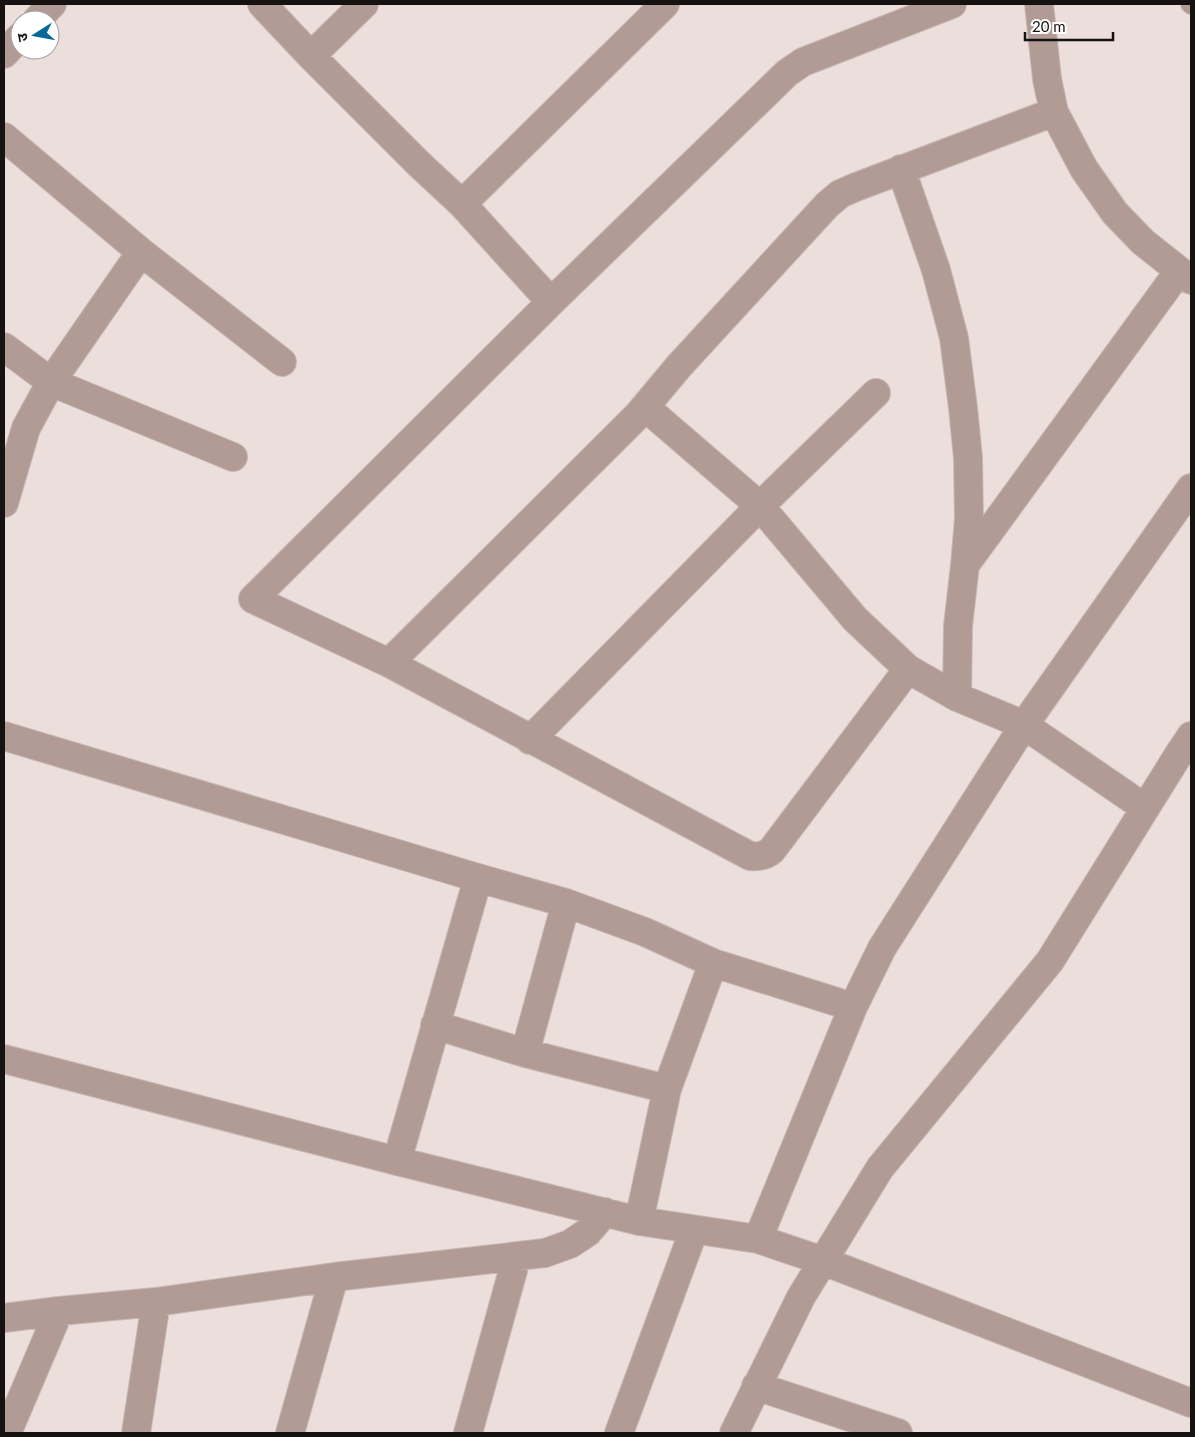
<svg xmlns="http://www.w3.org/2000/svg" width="1195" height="1437" viewBox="0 0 1195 1437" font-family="Lato,'Noto Sans Devanagari',sans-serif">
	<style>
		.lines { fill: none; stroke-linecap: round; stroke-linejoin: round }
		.lane-casing { stroke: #c5b9b7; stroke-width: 20 }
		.street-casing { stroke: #c5b9b7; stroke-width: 30 }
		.lane { stroke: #b39b95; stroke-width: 18 }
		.street { stroke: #b39b95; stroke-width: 28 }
	</style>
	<rect width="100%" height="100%" fill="#ebdedb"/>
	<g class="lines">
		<g class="lane-casing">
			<path id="lane" d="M1190,4L1191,5"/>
		</g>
		<g class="street-casing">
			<path id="street" d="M262,4L311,56L419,164L462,204L551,302
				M1039,4L1047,79L1054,112L1084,169L1115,213L1143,242L1191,280
				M37,20L52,4
				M4,54L20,37
				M311,56L364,4
				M4,137L141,252L282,362
				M901,169L936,270L954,338L963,408L968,458L969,519L965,565L958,626L957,697
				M462,204L665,4
				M4,347L51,382L233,457
				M645,407L760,506L855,619L908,669L957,697L1024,725L1145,808
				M4,503L26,428L51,382L141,252
				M965,565L1179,271
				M389,663L638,415L679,366L827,205L840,194L856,187L1054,112
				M908,669L772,850C765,856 759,857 750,856L389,663L253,599L551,302L787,73L803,62L952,4
				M4,736L478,878L566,903L645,932L713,963L853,1007
				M530,740L760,506L876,393
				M435,1025L525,1053L667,1089
				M525,1053L566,903
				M4,1059L397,1161L639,1221L758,1239L823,1261L1191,1403
				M397,1161L478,878
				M639,1221L667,1089L713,963
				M758,1239L853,1007L882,948L1024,725L1191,488
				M4,1318L59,1311L156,1302L334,1277L545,1253L570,1244L588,1232L605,1212
				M756,1386L898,1433
				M7,1433L59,1311
				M136,1433L156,1302
				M290,1433L334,1277
				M468,1433L517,1256
				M619,1433L694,1230
				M734,1433L801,1297L880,1168L1050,961L1179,754L1191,736"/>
		</g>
		<use href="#lane" class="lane"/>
		<use href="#street" class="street"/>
	</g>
	<rect width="1195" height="1437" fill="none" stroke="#161211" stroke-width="10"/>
	<g transform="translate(35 35) rotate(259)"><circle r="24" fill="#ffffff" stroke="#a2a0a0"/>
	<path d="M0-4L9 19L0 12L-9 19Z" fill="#066897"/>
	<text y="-8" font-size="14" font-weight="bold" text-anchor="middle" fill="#161211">उ</text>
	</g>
	<path d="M1025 32v8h88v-8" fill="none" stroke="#161211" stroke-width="2.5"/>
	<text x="1032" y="32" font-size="15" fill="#161211" stroke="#ffffff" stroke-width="4" paint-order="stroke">20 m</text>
</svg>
